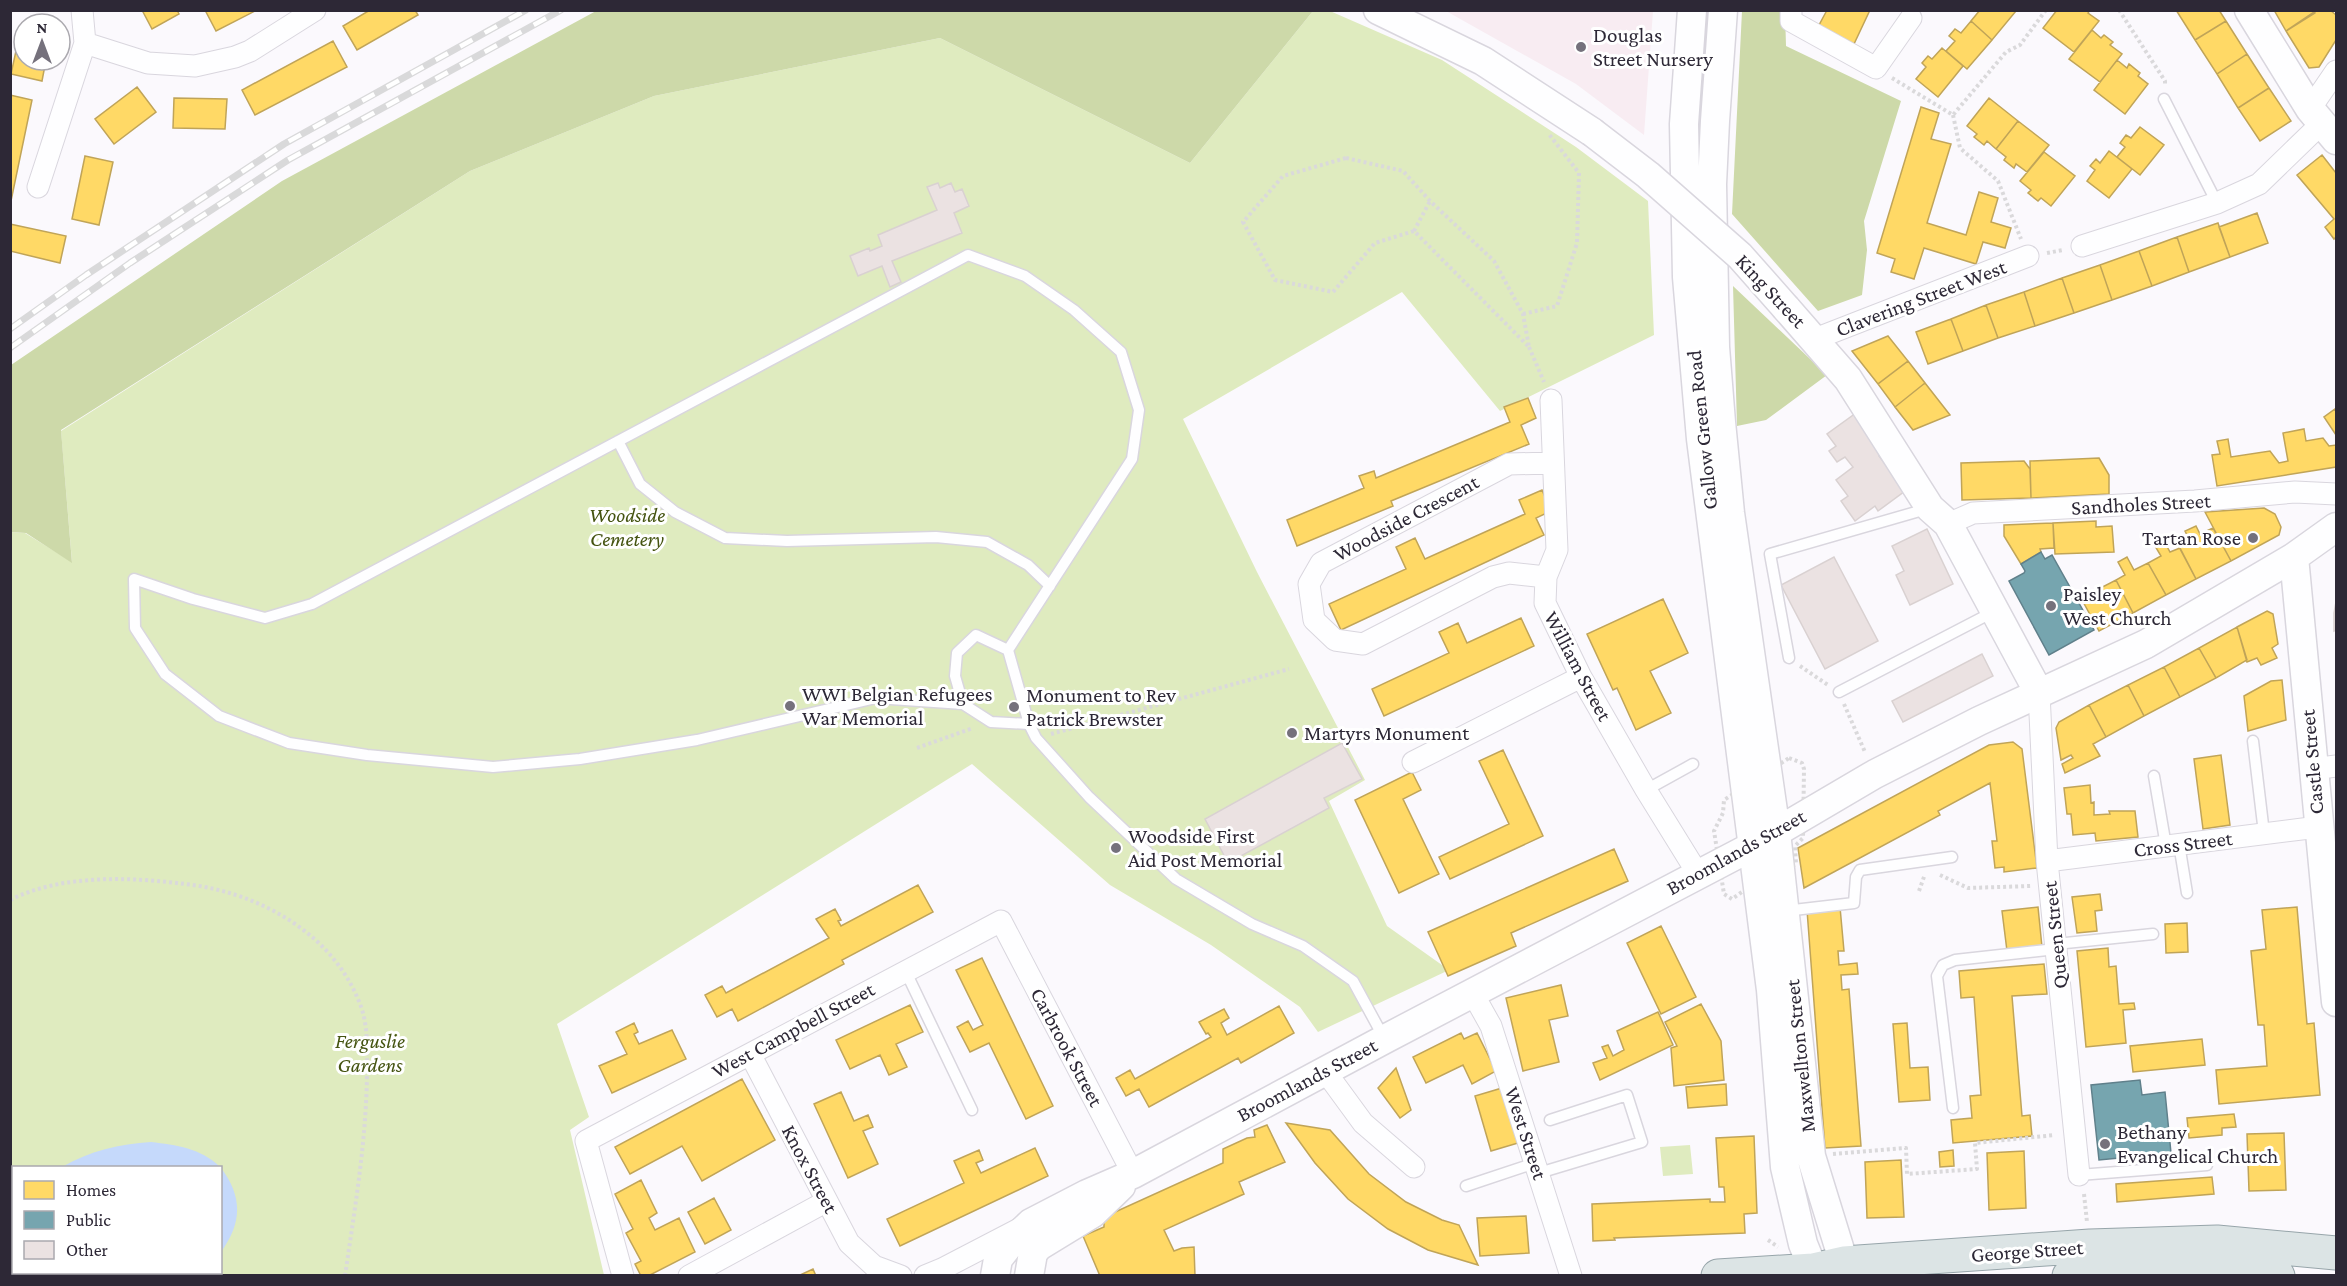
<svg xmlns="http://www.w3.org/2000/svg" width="2347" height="1286" viewBox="0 0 2347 1286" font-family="'Crimson Pro',serif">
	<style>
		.education { fill: #f8ecf2 }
		.green { fill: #dfebbf; fill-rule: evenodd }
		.forest { fill: #cdd9a9 }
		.water { fill: #c5d9fb }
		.homes { fill: #ffd966; stroke: #c0a458; stroke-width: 1.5 }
		.public { fill: #76a5af; stroke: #60808b; stroke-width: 1.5 }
		.building { fill: #ebe2e2; stroke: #d9d1d1; stroke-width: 1.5 }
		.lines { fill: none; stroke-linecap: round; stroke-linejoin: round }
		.lane-casing { stroke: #d9d6de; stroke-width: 13 }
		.street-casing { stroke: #d9d6de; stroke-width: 23 }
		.secondary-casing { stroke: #d9d6de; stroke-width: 31 }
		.primary-casing { stroke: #97a5aa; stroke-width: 35 }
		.path { stroke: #dad9db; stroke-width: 4; stroke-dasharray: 3 3; stroke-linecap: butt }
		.lane { stroke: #fefeff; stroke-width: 10 }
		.street { stroke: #fefeff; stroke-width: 21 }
		.secondary { stroke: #fefeff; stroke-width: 28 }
		.primary { stroke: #dce4e5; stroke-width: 33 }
		.rail-casing { stroke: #d9d9da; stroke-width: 7 }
		.rail { stroke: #fff; stroke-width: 4.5; stroke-dasharray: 14; stroke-linecap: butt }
		.secondary-bridge-casing { stroke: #d9d6de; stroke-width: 31; stroke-linecap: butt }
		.secondary-bridge { stroke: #fefeff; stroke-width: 28 }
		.poi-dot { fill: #75717c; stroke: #fff; stroke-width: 2 }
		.labels { text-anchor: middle; stroke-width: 6; stroke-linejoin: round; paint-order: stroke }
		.poi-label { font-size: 21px; fill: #2d2836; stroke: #fff; text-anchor: start }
		.street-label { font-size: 21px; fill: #2d2836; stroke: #fff }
		.park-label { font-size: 21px; font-style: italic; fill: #455411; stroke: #fff }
	</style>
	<rect width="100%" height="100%" fill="#fbf9fd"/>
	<path class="education" d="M1446,11H1653L1644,135L1576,84Z"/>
	<path class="green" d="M1313,11H1330L1442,60L1576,147L1648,201L1654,335L1500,411L1402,292L1183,419L1257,572L1365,780L1329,801L1387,926L1449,970L1318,1032L1300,1007L1211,945L1110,885L972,764L557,1024L589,1117L570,1130L604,1275H11L10,532L25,533L72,562L61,431L470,171L654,96L940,38L1190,163ZM14,1168H220V1272H14Z
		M1690,1145L1693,1174L1663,1176L1660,1147Z"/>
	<path class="forest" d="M596,11H1313L1190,163L940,38L654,96L470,171L61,430L72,563L26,533L11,532V365L282,181Z
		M1742,11H1785L1786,46L1901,101L1864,221L1867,250L1862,295L1818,311L1732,214Z
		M1733,286L1827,375L1766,420L1737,426Z"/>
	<path class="water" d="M151,1142C176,1145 201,1148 220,1167H62C89,1151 120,1144 151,1142Z
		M221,1168C243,1197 242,1223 221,1252Z
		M18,1273H204L201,1276H19Z"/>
	<path class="homes" d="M142,10H177L179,14L152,29Z
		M205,10H257L216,31Z
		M370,10H415L418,15L357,50L343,26Z
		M1824,10H1870L1854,44L1818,27L1826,12Z
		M1980,10H2016V11L1992,40L1971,21Z
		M2057,10H2090L2088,13L2099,21L2074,52L2043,28Z
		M2176,10H2219L2226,21L2195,40Z
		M2274,10H2314L2315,13L2286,31Z
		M2317,10H2330L2336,15V40L2319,67L2309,68L2286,31Z
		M1971,21L1992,40L1967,69L1946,51L1955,41L1949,36L1955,29L1961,33Z
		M2226,21L2247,54L2217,74L2195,40Z
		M22,23L28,24H24V60H46L42,81L11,74Z
		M2092,30L2101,38L2104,35L2113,42L2110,45L2122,54L2100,82L2069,59Z
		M333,41L347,67L255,115L242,90Z
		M1942,48L1963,66L1938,97L1916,79L1926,67L1922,63L1928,56L1932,59Z
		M2247,54L2269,88L2238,108L2217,74Z
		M2117,60L2127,68L2129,64L2140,73L2138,76L2148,84L2125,114L2094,90Z
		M137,87L156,112L114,144L95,119Z
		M2269,88L2291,121L2260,141L2238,108Z
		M10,95L32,100L11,201H10Z
		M174,98L227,99L225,129L173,128Z
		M1989,98L2018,121L1996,149L1987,141L1984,145L1974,137L1977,134L1967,126Z
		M1921,107L1939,113L1931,139L1951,144L1927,223L1966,235L1979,192L1998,198L1991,222L2011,228L2005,248L1983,242L1976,264L1924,248L1914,279L1891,272L1895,259L1877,253Z
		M2018,121L2049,145L2027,172L2016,164L2014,168L2004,160L2006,157L1996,149Z
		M2140,127L2164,145L2140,175L2117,157L2125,147L2120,143L2126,135L2131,138Z
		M2109,151L2132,169L2109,198L2087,181L2095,170L2090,166L2096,159L2100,163Z
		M2044,152L2075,176L2051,206L2041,198L2038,201L2028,193L2031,190L2020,181Z
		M2322,155L2336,173V237L2334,239L2325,227L2334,219L2297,175Z
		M85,156L113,162L99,225L72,219Z
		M2257,213L2268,243L2230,257L2219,227Z
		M2218,223L2230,257L2189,272L2177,237Z
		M10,224L66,236L60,263L10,251Z
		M2177,237L2189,272L2152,286L2139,251Z
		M2139,251L2152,286L2112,300L2100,265Z
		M2100,265L2112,300L2074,313L2062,278Z
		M2062,278L2074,313L2035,326L2024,292Z
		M2024,292L2035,326L1998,338L1986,305Z
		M1986,305L1998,338L1963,351L1951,319Z
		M1951,319L1963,351L1928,364L1916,332Z
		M1888,336L1908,361L1878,384L1852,351Z
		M1908,361L1925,383L1895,407L1878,384Z
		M1925,383L1950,415L1913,430L1895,407Z
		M1528,398L1536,418L1521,425L1529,444L1391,501L1393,506L1297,546L1287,520L1364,488L1359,476L1374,471L1376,478L1510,422L1504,407Z
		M2335,409L2336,412V435L2324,417Z
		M2304,429L2306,441L2323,438L2329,446L2336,445V467L2217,486L2212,455L2220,454L2217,441L2228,439L2231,457L2270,451L2279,463L2288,461L2283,433Z
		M2099,458L2109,475V494L2031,498L2030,461Z
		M2024,461L2030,469L2031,498L1962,500L1961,463Z
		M1542,490L1551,511L1536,518L1544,535L1341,630L1329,604L1406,569L1396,547L1415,538L1425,559L1525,514L1519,500Z
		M2264,508L2275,514L2281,527L2279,535L2231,561L2205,512Z
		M2096,521V527L2112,526L2114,552L2055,554L2053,523Z
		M2053,523L2054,548L2040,549L2041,552L2021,564L2004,536V525Z
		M2196,526L2200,534L2213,528L2231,561L2196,579L2178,545L2189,539L2185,531Z
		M2164,541L2170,552L2180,548L2196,579L2166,595L2148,563L2161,556L2155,546Z
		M2127,557L2134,570L2148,563L2166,595L2133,613L2116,580L2125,575L2118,562Z
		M2116,580L2133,613L2099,631L2081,598Z
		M1663,599L1688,653L1650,671L1671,713L1636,730L1617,688L1613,690L1587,634Z
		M2267,611L2273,614L2278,644L2272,648L2277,658L2261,665L2257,658L2247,662L2237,627Z
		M1521,618L1534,646L1384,716L1372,689L1449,653L1439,632L1458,623L1467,643Z
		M2237,627L2247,660L2216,678L2199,648Z
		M2199,648L2216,678L2180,697L2164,667Z
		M2164,667L2180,697L2144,716L2128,685Z
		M2282,680L2286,720L2248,731L2244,696L2271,681Z
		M2128,685L2144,716L2106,737L2089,705Z
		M2089,705L2106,737L2093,744L2100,756L2065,773L2062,764L2073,758L2071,755L2061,760L2056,728L2059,722Z
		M2013,742L2022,749L2037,868L2004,872V867L1995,868L1992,841H1997L1990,783L1938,811L1940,815L1804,888L1798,848L1989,745Z
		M1503,750L1543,836L1450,879L1439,857L1509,824L1479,761Z
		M2221,755L2230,825L2203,829L2194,759Z
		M1412,772L1421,790L1403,799L1439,874L1399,893L1355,800Z
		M2090,785L2091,803L2094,802V815L2110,814L2109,811H2135L2138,837L2096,841L2095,833L2073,835L2071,814H2067L2064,788Z
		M1614,849L1628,881L1511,933L1516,946L1448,976L1428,932Z
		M918,885L933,912L842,960L844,964L738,1021L732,1009L717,1017L705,995L722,986L726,993L829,938L816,919L835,909L841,920L838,921L841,926Z
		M2100,894L2102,910L2095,911L2097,931L2077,933L2072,897Z
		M1840,907L1844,951H1838L1839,965L1857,963L1858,974L1841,975L1842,990L1849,989L1861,1146L1825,1148L1807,910Z
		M2038,907L2042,947L2007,951L2002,911Z
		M2297,907L2307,1024L2314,1023L2320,1095L2219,1104L2216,1070L2267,1066L2264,1025H2258L2251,951L2266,949L2262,910Z
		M2187,923L2188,952L2166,953L2165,924Z
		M1661,926L1696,997L1661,1014L1627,943Z
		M2108,948L2109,967L2116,966L2119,1004L2134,1003L2135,1009L2123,1010L2126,1043L2086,1047L2077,951Z
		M982,958L1053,1106L1026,1119L989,1043L970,1052L957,1027L968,1021L973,1030L983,1025L956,970Z
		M2044,964L2047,994L2012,996L2022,1116L2030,1115L2032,1136L1953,1143L1951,1120L1972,1118L1970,1096L1981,1095L1974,997L1961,998L1959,971Z
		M1561,985L1568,1016L1549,1020L1559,1062L1523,1071L1506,998Z
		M1701,1004L1721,1041L1724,1080L1674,1086L1671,1048L1677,1046L1665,1022Z
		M910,1005L923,1032L896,1044L907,1067L889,1075L880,1055L850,1069L836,1040Z
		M1279,1006L1294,1033L1241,1063L1238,1058L1149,1107L1139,1089L1126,1096L1116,1078L1130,1070L1135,1079L1211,1037L1208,1033L1206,1034L1199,1022L1224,1009L1229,1018L1221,1023L1227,1035Z
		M1658,1012L1673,1045L1600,1080L1593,1063L1607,1058L1602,1047L1608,1045L1613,1056L1624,1050L1617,1031Z
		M634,1023L638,1032L634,1034L639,1044L672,1030L686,1059L612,1093L599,1066L627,1054L616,1032Z
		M1907,1023L1910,1068L1928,1067L1930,1100L1899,1102L1893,1024Z
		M1461,1033L1464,1039L1477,1033L1496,1071L1472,1084L1463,1065L1426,1083L1413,1057Z
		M2202,1039L2205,1065L2133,1072L2130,1046Z
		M1396,1068L1411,1110L1400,1118L1378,1088Z
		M742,1079L775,1140L702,1181L682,1146L630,1174L615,1147Z
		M1726,1084L1727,1105L1688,1108L1686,1087Z
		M1502,1088L1518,1143L1491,1151L1475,1096Z
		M841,1092L854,1121L868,1115L873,1127L863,1131L878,1164L848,1178L814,1104Z
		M2234,1114L2236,1127L2222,1128V1135L2189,1138L2187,1118Z
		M1286,1123L1330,1130L1369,1174L1406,1202L1442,1220L1459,1225L1478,1265L1428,1250L1388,1229L1348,1199L1315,1163Z
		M1267,1125L1285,1162L1239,1182L1244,1194L1164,1230L1174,1251L1182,1248L1194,1247L1195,1276H1100L1083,1236L1104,1227V1217L1223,1163V1149L1247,1138L1255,1137L1254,1130Z
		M2284,1133L2286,1190L2249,1191L2247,1134Z
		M1754,1136L1757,1213L1744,1214L1745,1233L1614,1238L1615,1240L1593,1241L1592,1204L1710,1199V1202H1725L1724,1187H1719L1716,1138Z
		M1035,1148L1048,1176L900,1246L887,1219L964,1183L954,1161L979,1150L983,1160L976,1163L981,1173Z
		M1953,1150L1954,1166L1940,1167L1939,1152Z
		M2024,1151L2026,1208L1989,1210L1987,1153Z
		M1901,1160L1904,1217L1867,1218L1865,1162Z
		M2212,1177L2214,1194L2117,1202L2116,1184Z
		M641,1180L657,1213L649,1218L655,1230L679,1218L695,1252L648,1276H641L635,1264L641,1261L626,1233L633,1229L615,1194Z
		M714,1198L731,1230L705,1244L688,1212Z
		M1526,1216L1529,1253L1480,1256L1477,1218Z
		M813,1269L816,1276H798Z"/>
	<path class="public" d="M2041,552L2045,559L2052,555L2094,630L2049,655L2009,581L2024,573L2025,571L2021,564Z
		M2140,1080L2142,1095L2165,1092L2171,1153L2099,1160L2091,1085Z"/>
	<path class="building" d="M938,183L940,188L951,183L955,192L962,189L969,206L954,213L962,233L892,261L901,282L890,287L882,266L858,276L850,256L869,248L870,251L882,246L878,235L937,210L927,187Z
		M1856,413L1885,452L1879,456L1905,491L1878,511L1875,506L1855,521L1841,501L1848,496L1836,480L1853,467L1845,457L1837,462L1829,451L1836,446L1827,434Z
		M1927,529L1953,584L1910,605L1896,575L1904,571L1892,546Z
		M1834,557L1878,641L1825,669L1781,585Z
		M2336,602V630L2334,631V613Z
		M1982,654L1993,676L1903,722L1892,701Z
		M1342,743L1362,779L1324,798L1329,808L1228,863L1205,819Z"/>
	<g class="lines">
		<g class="lane-casing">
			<path id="lane" d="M2164,99L2217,203
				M618,441L640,484L675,512L725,538L787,541L936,537L987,542L1028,565L1050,586
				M1789,658L1770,554L1930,508
				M1839,692L1995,611
				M963,704L955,676L957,653L976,635L1008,650
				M1029,724L991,722L963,704L876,698L697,740L580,759L493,767L367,755L289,743L219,716L165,674L135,628L134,579L193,599L265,618L312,604L968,255L1025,276L1074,310L1121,352L1139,410L1132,459L1008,650L1029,724L1036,738L1089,797L1176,879L1252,924L1303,946L1353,981L1384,1038
				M2253,741L2264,833
				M2154,776L2166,846
				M1646,790L1693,764
				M2179,844L2187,893
				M1785,911L1854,903L1856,877L1860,870L1952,857
				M2056,944L2153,934
				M905,970L972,1110
				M1953,1108L1937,976L1943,965L1955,960L2056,949
				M1539,1173L1642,1142L1627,1095L1550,1120
				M2079,1175L2207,1165
				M1466,1186L1535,1163"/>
		</g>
		<g class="street-casing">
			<path id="street" d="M1791,10V21L1876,68L1911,18
				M85,43L148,63L195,66L235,57L250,51L315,10
				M2310,109L2336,71
				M38,187L85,43L82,10
				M2082,246L2217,203L2259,184L2322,123
				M1815,339L2028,256
				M1551,400L1557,550L1546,577L1545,603L1581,677L1646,790L1698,874
				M1948,524L1973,513L2195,501L2295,492L2336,494
				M1546,577L1509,573L1493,577L1363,644L1335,640L1314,620L1309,584L1321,563L1509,464L1553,463
				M2039,693L2047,861L2079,1175
				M1413,762L1581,677
				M2313,769L2336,766
				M2047,861L2318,827
				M1473,994L1491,1026L1571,1276
				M750,1054L849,1243L874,1266L901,1276
				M1325,1071L1363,1123L1414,1167
				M623,1276L586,1141L1001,921L1133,1174
				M689,1276L827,1201
				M925,1276L942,1269L1019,1229"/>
		</g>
		<g class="secondary-casing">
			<path id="secondary" d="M1378,10L1483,61L1592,132
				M1692,10L1684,124L1687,277L1701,439L1771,990L1785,1167L1803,1244L1816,1276
				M1723,10L1715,121L1712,184L1715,347L1721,422L1730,513L1776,832L1811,1156L1848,1276
				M2249,10L2310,109L2336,140
				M1786,308L1848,379L1930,508L1948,524L2039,693
				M2294,557L2336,1002
				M995,1276L998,1259L1013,1240L1031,1223L1087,1194L1133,1174L1385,1039L1751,847L1875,774L1979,721L2146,644L2294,557L2336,527
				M1029,1276L1033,1253L1039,1246L1093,1213L1121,1186"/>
		</g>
		<g class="primary-casing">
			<path id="primary" d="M1718,1276L1813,1270L1844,1263L2090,1246L2217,1242L2336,1253
				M2069,1276L2238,1271L2278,1276"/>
		</g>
		<path class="path" d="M2119,10L2165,81V86
			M1892,78L1953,115L2006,52L2020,45L2046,10
			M1953,115L1960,148L1998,181L2021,239
			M1346,158L1403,171L1430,201L1494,261L1523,314L1529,347L1414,231L1375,243L1333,292L1275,280L1243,222L1283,176Z
			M1414,231L1430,201
			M2047,253L2063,250
			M1523,314L1557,306L1577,243L1579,173L1548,133
			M1529,347L1544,382
			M1800,666L1828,685
			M1844,704L1865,752
			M1051,734L1289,669
			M917,748L973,728
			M1789,758L1802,763L1804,769L1803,838L1795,846L1796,864L1756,882L1732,899L1724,894L1714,831L1723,813L1724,800Z
			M1940,875L1968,888L2031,886
			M1919,891L1925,874
			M10,900C62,874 130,877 185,884C258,892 333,933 360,1004C368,1024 367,1046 367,1067C367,1137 355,1207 345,1276
			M1833,1154L1906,1148L1907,1174L1977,1169L1975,1143L2055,1135
			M2084,1194L2087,1222
			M1768,1240L1778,1247"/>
		<use href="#lane" class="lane"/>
		<use href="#street" class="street"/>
		<use href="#secondary" class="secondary"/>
		<use href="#primary" class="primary"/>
		<g class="rail-casing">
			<path id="rail" d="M10,329L86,275L284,144L526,10
				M10,348L130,263L288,160L561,10"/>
		</g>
		<use href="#rail" class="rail"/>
		<g class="secondary-bridge-casing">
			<path id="secondary-bridge" d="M1592,132L1648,175L1740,256L1786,308"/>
		</g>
		<use href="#secondary-bridge" class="secondary-bridge"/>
	</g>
	<g class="poi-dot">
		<circle cx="1581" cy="47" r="6"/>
		<circle cx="2253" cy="538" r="6"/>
		<circle cx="2051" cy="606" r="6"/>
		<circle cx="790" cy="706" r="6"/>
		<circle cx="1014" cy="707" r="6"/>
		<circle cx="1292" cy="733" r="6"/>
		<circle cx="1116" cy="848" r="6"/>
		<circle cx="2105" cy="1144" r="6"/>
	</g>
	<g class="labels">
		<g class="poi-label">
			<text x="1593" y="42">Douglas<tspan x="1593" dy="24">Street Nursery</tspan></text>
			<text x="2241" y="545" text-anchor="end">Tartan Rose</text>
			<text x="2063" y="601">Paisley<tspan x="2063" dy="24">West Church</tspan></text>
			<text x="802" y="701">WWI Belgian Refugees<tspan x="802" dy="24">War Memorial</tspan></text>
			<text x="1026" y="702">Monument to Rev<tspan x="1026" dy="24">Patrick Brewster</tspan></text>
			<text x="1304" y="740">Martyrs Monument</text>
			<text x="1128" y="843">Woodside First<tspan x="1128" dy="24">Aid Post Memorial</tspan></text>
			<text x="2117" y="1139">Bethany<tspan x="2117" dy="24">Evangelical Church</tspan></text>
		</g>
		<g class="street-label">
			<text transform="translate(1771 291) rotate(47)" y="7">King Street</text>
			<text transform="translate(1921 298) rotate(-21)" y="7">Clavering Street West</text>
			<text transform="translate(1702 430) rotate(-96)" y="7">Gallow Green Road</text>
			<text transform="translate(2141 504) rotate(-3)" y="7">Sandholes Street</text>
			<text transform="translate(1406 518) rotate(-28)" y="7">Woodside Crescent</text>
			<text transform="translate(1578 666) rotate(62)" y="7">William Street</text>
			<text transform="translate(2312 762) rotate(-95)" y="7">Castle Street</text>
			<text transform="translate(2183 844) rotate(-7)" y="7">Cross Street</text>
			<text transform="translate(1736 852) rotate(-29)" y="7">Broomlands Street</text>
			<text transform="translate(2055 935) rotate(-96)" y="7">Queen Street</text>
			<text transform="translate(793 1030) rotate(-28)" y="7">West Campbell Street</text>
			<text transform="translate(1067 1047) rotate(62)" y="7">Carbrook Street</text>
			<text transform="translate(1800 1056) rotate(-96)" y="7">Maxwellton Street</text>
			<text transform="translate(1307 1080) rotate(-28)" y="7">Broomlands Street</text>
			<text transform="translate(1526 1133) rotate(72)" y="7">West Street</text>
			<text transform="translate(810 1169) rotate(62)" y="7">Knox Street</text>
			<text transform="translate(2027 1251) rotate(-4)" y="7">George Street</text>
		</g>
		<g class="park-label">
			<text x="627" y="522">Woodside<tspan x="627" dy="24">Cemetery</tspan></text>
			<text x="370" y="1048">Ferguslie<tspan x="370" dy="24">Gardens</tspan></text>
		</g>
	</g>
	<rect width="2347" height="1286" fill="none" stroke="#2d2836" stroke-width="24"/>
	<rect x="12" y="1166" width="210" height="108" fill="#ffffff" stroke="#aba9af" stroke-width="1.5"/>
	<rect x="24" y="1181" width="30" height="18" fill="#ffd966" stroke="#aba9af" stroke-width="1.5"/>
	<text x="66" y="1196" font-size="18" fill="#2d2836">Homes</text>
	<rect x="24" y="1211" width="30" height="18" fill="#76a5af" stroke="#aba9af" stroke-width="1.5"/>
	<text x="66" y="1226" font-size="18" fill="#2d2836">Public</text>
	<rect x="24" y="1241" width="30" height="18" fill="#ebe2e2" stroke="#aba9af" stroke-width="1.5"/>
	<text x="66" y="1256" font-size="18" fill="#2d2836">Other</text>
	<g transform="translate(42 42)"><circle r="28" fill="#ffffff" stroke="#aba9af" stroke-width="1.5"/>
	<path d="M0-4.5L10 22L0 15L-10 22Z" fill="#75717c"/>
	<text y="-9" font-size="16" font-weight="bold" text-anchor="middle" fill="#2d2836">N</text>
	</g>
</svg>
